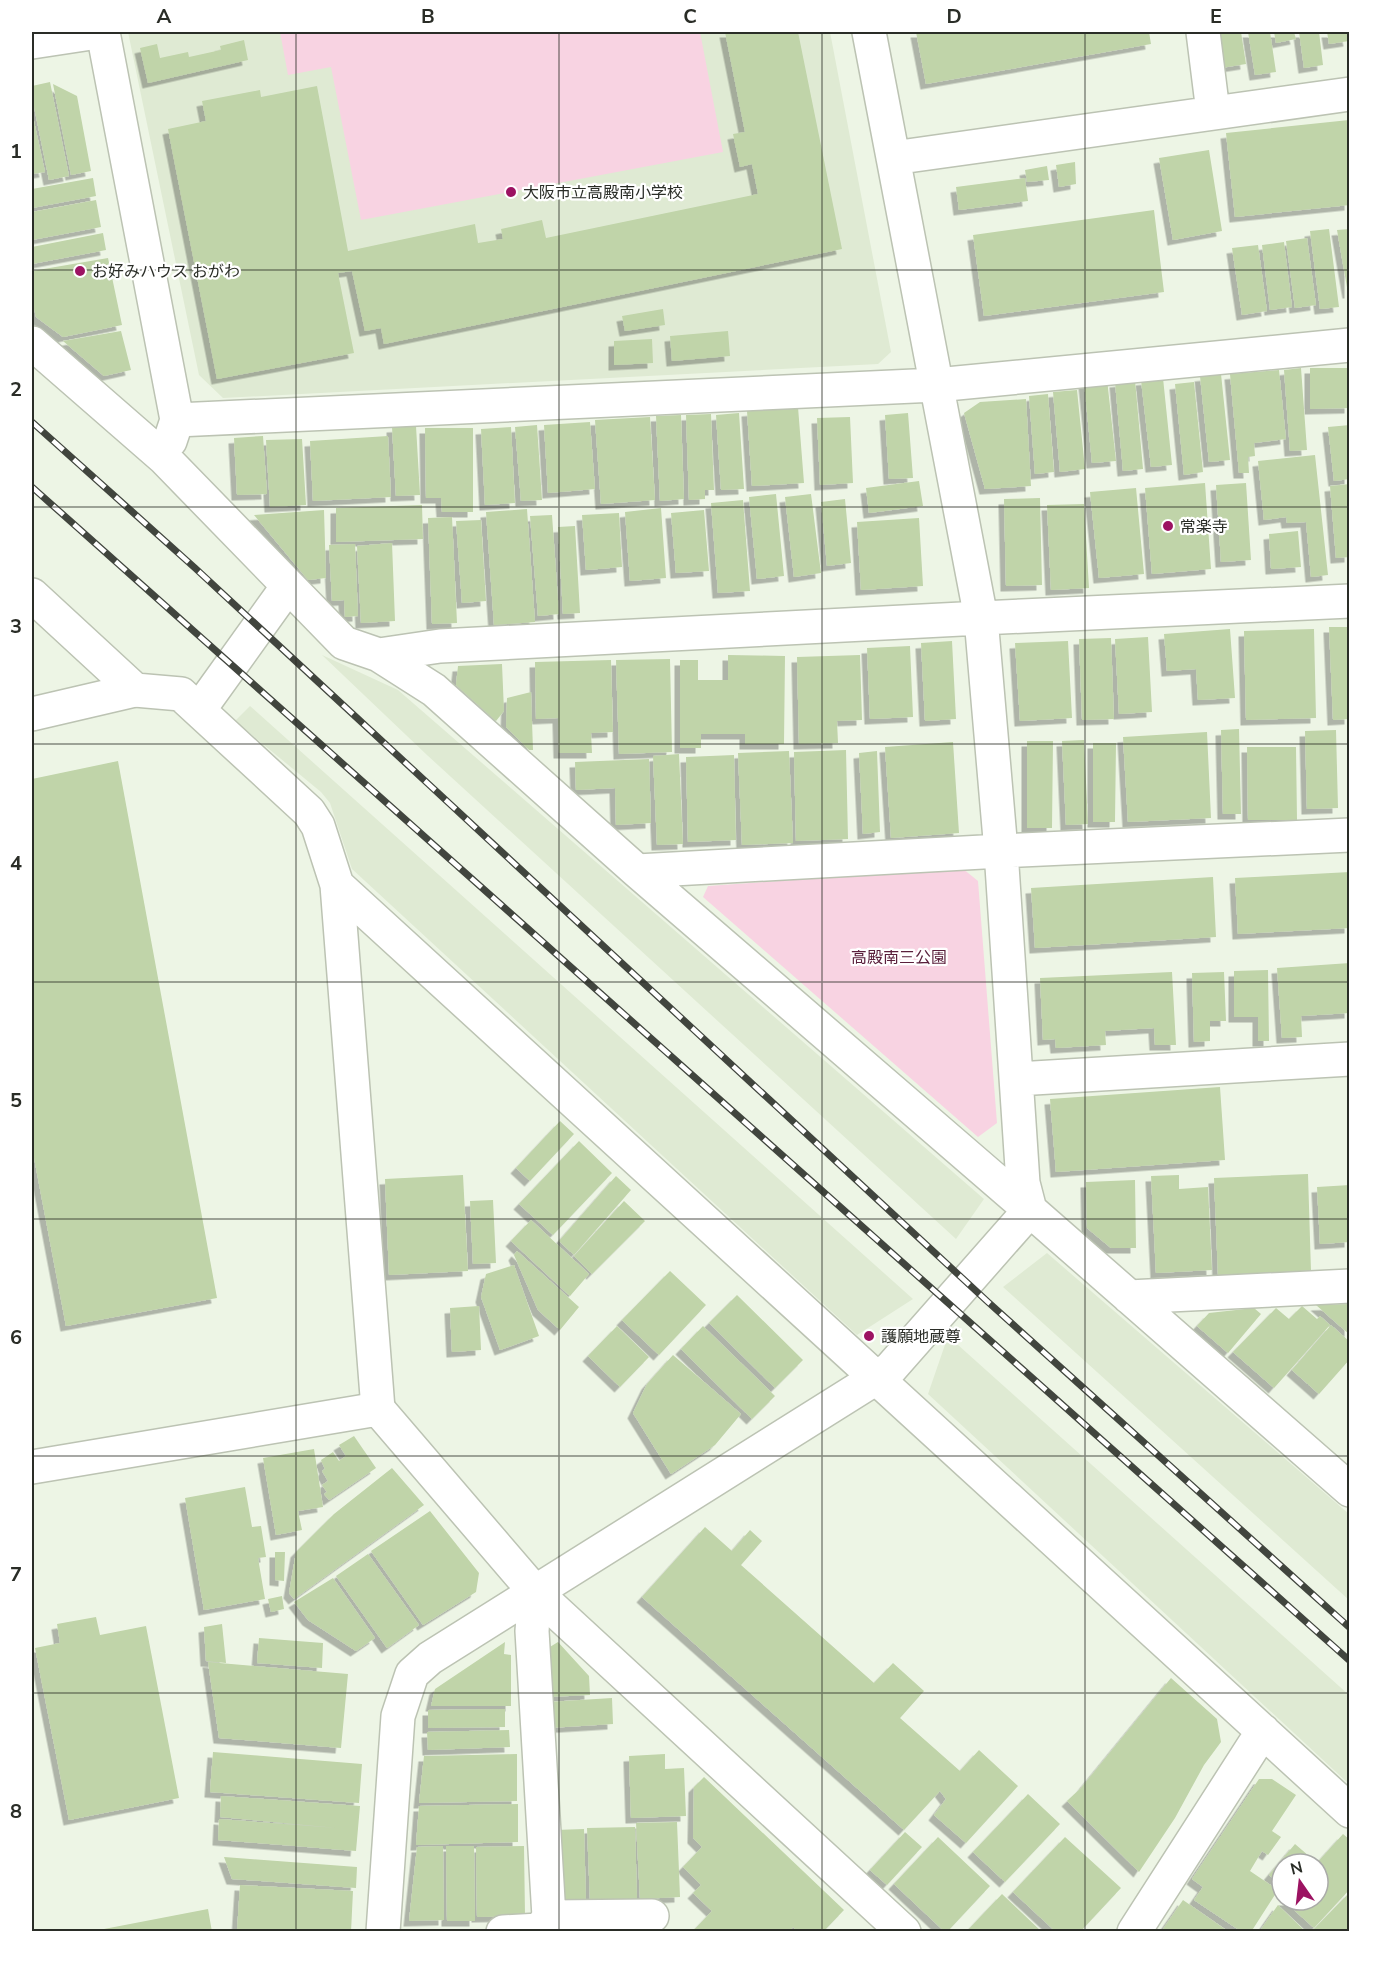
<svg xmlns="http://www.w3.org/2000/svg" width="1381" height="1963" viewBox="0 0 1381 1963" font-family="'Nunito Sans','Noto Sans JP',sans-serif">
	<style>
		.built { fill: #dfead3 }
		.green { fill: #f8d3e2 }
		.building { fill: #c0d4a9; filter: url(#shadow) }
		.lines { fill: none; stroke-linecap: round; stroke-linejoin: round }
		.street-casing { stroke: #bcc3b3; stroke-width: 36 }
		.secondary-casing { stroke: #bcc3b3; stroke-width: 36 }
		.street { stroke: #fff; stroke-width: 33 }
		.secondary { stroke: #fff; stroke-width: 33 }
		.rail-casing { stroke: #41453e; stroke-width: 7 }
		.rail { stroke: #fff; stroke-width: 4.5; stroke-dasharray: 14; stroke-linecap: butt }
		.grid { fill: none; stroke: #2a2d27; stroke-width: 1.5; stroke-opacity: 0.55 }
		.poi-dot { fill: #9c1362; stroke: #fff; stroke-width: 2 }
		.labels { text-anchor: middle; stroke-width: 4.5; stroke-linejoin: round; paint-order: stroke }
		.poi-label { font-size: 16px; fill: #2a2d27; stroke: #fff; text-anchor: start }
		.park-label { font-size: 16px; fill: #5a203c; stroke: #fff }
		.neatline { fill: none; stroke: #2a2d27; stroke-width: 2 }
		.grid-label { font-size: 20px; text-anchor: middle; font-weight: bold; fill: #2a2d27 }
	</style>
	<defs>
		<filter id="shadow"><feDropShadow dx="-5.5" dy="5.5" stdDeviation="0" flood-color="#0004"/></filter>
	</defs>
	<rect width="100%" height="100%" fill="#edf5e5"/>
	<path class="built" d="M128,32H830L891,352L878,364L223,398L199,375Z
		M322,655L398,690L984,1199L956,1239L427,755Z
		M250,706L913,1299L857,1335L352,869L330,803L321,792L235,721Z
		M1047,1253L1349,1514V1600L1003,1287Z
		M948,1336L1349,1695V1784L928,1394Z"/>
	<path class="green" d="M280,32H700L723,152L361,220L331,67L288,75Z
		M962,868L978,881L997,1123L978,1137L703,897L708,886Z"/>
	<path class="building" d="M725,32H798L842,249L384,344L381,328L365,331L352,271L338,273L354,353L217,379L168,129L206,121L202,101L260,90L261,97L317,86L348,251L475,224L478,243L503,239L501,229L542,220L546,238L758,194L752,164L740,167L733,134L745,132Z
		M916,32H1149L1151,44L926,84Z
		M1215,32H1241L1246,64L1221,68Z
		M1248,32H1270L1276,72L1255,75Z
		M1274,32H1294L1296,39L1276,43Z
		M1299,32H1319L1323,65L1304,68Z
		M1327,32H1347L1349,41L1329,44Z
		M244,40L248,60L148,83L140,48L157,44L160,58L188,52L189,57L221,50L220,46Z
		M50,82L69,176L49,180L32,97V86Z
		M53,84L77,96L91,171L71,175Z
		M32,112L45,172L32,174Z
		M1349,120L1350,205L1235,217L1226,133Z
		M1209,150L1222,231L1173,240L1159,158Z
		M1075,162L1076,184L1059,187L1056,165Z
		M1047,166L1049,180L1027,182L1025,170Z
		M93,178L96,196L32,208V189Z
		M1025,178L1028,201L959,210L956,187Z
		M96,200L101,227L32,240V212Z
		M1154,210L1164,292L984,316L973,235Z
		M1329,229L1339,307L1320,309L1310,231Z
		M1350,229V293H1348L1337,230Z
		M103,233L106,250L32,264V247Z
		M1307,238L1316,305L1295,308L1286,241Z
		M1284,242L1292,307L1270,310L1262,245Z
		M1258,245L1267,311L1242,315L1232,248Z
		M108,258L122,325L63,337L36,317L32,300V271Z
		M663,309L665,325L625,331L622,316Z
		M121,331L131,370L104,376L63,341Z
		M728,331L730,356L672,361L670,336Z
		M652,339L653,363L614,365V341Z
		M1301,368L1307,450L1290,451L1284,370Z
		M1310,368H1350V408L1310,409Z
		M1279,370L1286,439L1254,443L1255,456L1248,457L1249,473H1239L1230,374Z
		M1221,374L1230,460L1209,462L1200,376Z
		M1163,378L1172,465L1151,467L1141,380Z
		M1107,379L1116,461L1092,463L1084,382Z
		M1135,380L1143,469L1123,471L1115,382Z
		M1194,382L1203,472L1184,475L1175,384Z
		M1077,390L1085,469L1060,472L1053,392Z
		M1048,394L1054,472L1035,474L1029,396Z
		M1026,399L1031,486L985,489L964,413L980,402Z
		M798,407L804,483L752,486L747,411Z
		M739,413L744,489L721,490L716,415Z
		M908,413L913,478L889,479L885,415Z
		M711,414L714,490H705V499L689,500L686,415Z
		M681,415L684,499L660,501L656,416Z
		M650,417L655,500L601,504L595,420Z
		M850,417L853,483L820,485L817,418Z
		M590,422L595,489L548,493L544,425Z
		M537,425L542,500L521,501L515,427Z
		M1350,425V479L1334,481L1328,427Z
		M416,426L420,495L396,496L392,427Z
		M511,427L515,503L485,505L481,429Z
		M425,428H473V512H442L441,498H426Z
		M263,436L267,494L237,495L234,438Z
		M388,436L391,497L313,501L310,441Z
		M302,439L306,505L270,507L266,440Z
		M1315,455L1328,575L1311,577L1306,522L1287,523L1286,517L1264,520L1258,461Z
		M919,481L923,506L869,513L866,488Z
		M1205,483L1211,569L1152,574L1145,488Z
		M1246,483L1251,560L1221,562L1216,485Z
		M1350,484V557L1336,558L1330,486Z
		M1136,488L1144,574L1099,578L1090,492Z
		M776,494L784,576L757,579L749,497Z
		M811,494L821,573L794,577L785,497Z
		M1040,498L1042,585L1006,586L1004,499Z
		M845,499L851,563L827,566L821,502Z
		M743,500L750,591L718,593L711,503Z
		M1084,504L1089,588L1051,590L1047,505Z
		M422,505L423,539L336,542V508Z
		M661,508L666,578L630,581L625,512Z
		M527,509L535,622L494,625L486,512Z
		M324,510L326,578L308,580L254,515Z
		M704,510L709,571L676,573L671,513Z
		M619,513L622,567L586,570L582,515Z
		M552,515L559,614L538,616L530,516Z
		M452,517L457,623L432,624L428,518Z
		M919,518L923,586L861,590L857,522Z
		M481,520L486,601L462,603L456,521Z
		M575,526L580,613L563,614L558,527Z
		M1298,531L1301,567L1271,569L1269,534Z
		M392,543L395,621L361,623L357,546Z
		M355,544L358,616L345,617L344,600L332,601L329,545Z
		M1329,627H1348L1350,719L1333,720Z
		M1230,629L1235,698L1198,700L1196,669L1167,671L1164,634Z
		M1314,629L1316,718L1246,720L1244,631Z
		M1148,637L1152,712L1119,714L1115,639Z
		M1111,638L1114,719L1082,720L1079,639Z
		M952,641L956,719L925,721L921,643Z
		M1068,641L1072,718L1020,721L1015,643Z
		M910,646L913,717L870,719L867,648Z
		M728,655L785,656L784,744H745V734H701V748H680V660H698V680H728Z
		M860,655L862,720L837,721L838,743L799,744L797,657Z
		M670,659L672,752L619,754L616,660Z
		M611,660L613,732L591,733L592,753H559L558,718L536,719L535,662Z
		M502,664L504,711L496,721L456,685L458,666Z
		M531,692L533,750H529L506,727L507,698Z
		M1239,729L1241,814H1223L1221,730Z
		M1336,730L1338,808L1307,809L1305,731Z
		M1207,732L1211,818L1128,822L1123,737Z
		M1084,740L1088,824L1066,825L1062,741Z
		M1027,741H1053L1052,828H1027Z
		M953,742L959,833L891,838L885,747Z
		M1093,743H1116L1115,822H1093Z
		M1247,747H1296L1297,820H1248Z
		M846,750L848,839L796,841L794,752Z
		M789,751L793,843L742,845L738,753Z
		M877,751L880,832L863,834L859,753Z
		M679,754L683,844L657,845L653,756Z
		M734,755L736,840L688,842L686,757Z
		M649,759L651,823L616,825L615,788L576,790L575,762Z
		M118,761L217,1298L66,1326L32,1147V779Z
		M1350,872V928L1238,934L1235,878Z
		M1213,877L1216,937L1035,948L1031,888Z
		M1350,963V1013L1301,1016L1302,1037L1282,1038L1277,968Z
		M1268,970L1269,1041H1258V1017H1234V971Z
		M1172,972L1176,1045H1155L1154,1028L1105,1031L1106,1045L1056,1048L1055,1039L1043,1040L1040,978Z
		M1224,972L1226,1021H1210V1041L1194,1042L1192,973Z
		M1220,1087L1225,1160L1056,1172L1050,1099Z
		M560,1121L574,1134L530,1181L516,1168Z
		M579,1141L612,1173L553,1235L519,1204Z
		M1308,1174L1311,1272L1218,1275L1214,1178Z
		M463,1175L468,1271L389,1275L385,1179Z
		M1179,1175V1189L1208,1187L1212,1270L1156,1273L1151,1176Z
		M616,1176L631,1190L574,1255L559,1241Z
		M1135,1180L1136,1248H1111L1087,1228L1086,1182Z
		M1350,1185V1242L1320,1244L1317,1187Z
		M493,1200L496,1263L473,1264L470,1201Z
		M624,1201L645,1221L592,1274L574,1256Z
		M531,1220L589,1274L570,1296L511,1241Z
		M517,1251L579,1307L560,1330L538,1310L514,1255Z
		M514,1265L539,1336L500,1350L481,1297L486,1274Z
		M670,1271L706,1305L659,1355L622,1320Z
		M737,1295L803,1360L775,1388L709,1323Z
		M1350,1304V1335L1316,1305Z
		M479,1306L481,1350L452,1352L450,1308Z
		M1302,1306L1317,1319L1320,1316L1330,1325L1274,1388L1233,1352L1276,1308L1289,1319Z
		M1254,1308L1261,1314L1228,1353L1197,1326L1209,1313Z
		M1331,1325L1350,1342V1359L1319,1394L1292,1370Z
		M617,1326L649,1357L620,1387L588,1356Z
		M703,1326L775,1396L752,1419L681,1349Z
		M673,1355L741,1414L715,1445L671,1474L633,1413L647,1384Z
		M354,1436L376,1468L329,1500L324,1494L327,1492L322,1485L328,1481L322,1471L325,1469L321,1460L333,1452L339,1461L346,1456L339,1445Z
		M314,1449L323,1507L298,1511L302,1530L276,1535L263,1458Z
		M392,1468L424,1505L294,1599L289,1593L296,1552L334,1514Z
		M245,1487L252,1527L261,1526L266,1557L258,1558L265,1599L204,1610L185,1498Z
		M430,1511L479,1573L476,1592L423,1625L371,1551Z
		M705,1527L732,1551L750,1530L762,1541L741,1565L874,1683L893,1663L924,1691L900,1718L960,1771L979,1750L1018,1786L966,1843L934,1815L946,1799L940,1791L904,1830L642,1597Z
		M275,1552H285L284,1581L275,1580Z
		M368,1554L419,1625L387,1648L336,1576Z
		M333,1578L375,1638L356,1651L308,1620L294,1602Z
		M282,1596L284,1609L271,1612L268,1599Z
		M96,1617L100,1635L146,1626L179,1798L69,1820L35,1648L60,1643L57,1624Z
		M222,1624L226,1663L206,1661L204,1627Z
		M259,1638L323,1643L322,1668L257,1663Z
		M505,1642L504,1654L511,1655V1706H431L435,1689Z
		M558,1642L589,1676L590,1695L548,1697L545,1650Z
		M208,1662L348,1674L341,1748L219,1738Z
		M1171,1678L1217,1719L1221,1742L1204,1765L1175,1818L1139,1872L1067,1801L1081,1788Z
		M612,1698L613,1724L549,1728L548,1702Z
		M505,1709V1727L428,1728V1710Z
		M509,1730L510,1747L428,1750L427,1732Z
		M213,1752L362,1764L359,1803L210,1792Z
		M517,1754V1801L419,1803L424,1756Z
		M665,1754V1769L684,1768L686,1816L631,1818L629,1756Z
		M704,1777L844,1910L823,1932H798L793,1927L789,1932H692L712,1911L693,1893L701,1885L683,1867L702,1847L693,1838L694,1787Z
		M1259,1779H1272L1296,1795L1272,1831L1281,1837L1268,1855L1262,1851L1250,1871L1278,1890L1251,1932H1242L1194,1900L1203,1887L1192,1879Z
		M1028,1794L1060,1824L1005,1882L973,1852Z
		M221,1796L360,1806L356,1851L218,1840L219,1819L337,1828L220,1817Z
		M518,1804V1842L416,1845L419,1806Z
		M677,1822L680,1897L640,1899L636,1823Z
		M635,1827L637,1899L590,1901L587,1828Z
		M584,1829L586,1902L558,1903L555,1830Z
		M905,1832L922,1847L887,1885L870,1870Z
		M1343,1834L1350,1840V1889L1314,1928L1283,1900H1318V1864H1316Z
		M938,1837L990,1886L947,1932H945L894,1884Z
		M1065,1837L1121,1888L1080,1932H1056L1013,1892Z
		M1295,1844L1309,1856L1301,1864H1282V1886L1269,1875Z
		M443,1846L444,1920L409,1921L417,1847Z
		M446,1846H474L475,1921H447Z
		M524,1846L525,1916L477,1917L476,1847Z
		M224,1857L357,1867L356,1888L232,1879Z
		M240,1885L353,1891L351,1932L237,1931Z
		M1350,1892V1932H1317L1314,1929Z
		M1002,1894L1042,1932H966Z
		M1183,1900L1229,1932H1161Z
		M1278,1905L1306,1932H1259Z
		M208,1909L212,1932H104V1929Z"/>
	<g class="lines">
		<g class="street-casing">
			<path id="street" d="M103,32L177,420L170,441
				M869,32L981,618L1001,851L1023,1183L1030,1210
				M1203,32L1213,112
				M893,158L1350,94
				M32,343L164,458L344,643L379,655L434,690L637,871L1030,1210L1350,1490
				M177,420L936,385L1350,345
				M32,595L135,690L181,694L309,812L318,826L337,885L378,1409
				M379,655L440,646L981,618L1350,601
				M199,710L288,586
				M637,871L1001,851L1350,835
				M337,885L1350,1811
				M1017,1079L1350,1059
				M1129,1297L1350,1286
				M876,1378L890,1369L1030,1210
				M535,1592L532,1631L549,1917L539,1932
				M549,1917L652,1916
				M503,1932L539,1930
				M1134,1932L1263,1731"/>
		</g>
		<g class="secondary-casing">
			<path id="secondary" d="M32,42L98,32
				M32,714L135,690
				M32,1467L378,1409L535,1592L904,1932
				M383,1932L398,1716L412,1674L430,1658L876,1378"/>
		</g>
		<use href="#street" class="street"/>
		<use href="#secondary" class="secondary"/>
		<g class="rail-casing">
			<path id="rail" d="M32,422L195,568L988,1302L1350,1628
				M32,487L1350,1661"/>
		</g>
		<use href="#rail" class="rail"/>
	</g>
	<path class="grid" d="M296,32V1932M559,32V1932M822,32V1932M1085,32V1932M32,270H1350M32,507H1350M32,744H1350M32,982H1350M32,1219H1350M32,1456H1350M32,1693H1350"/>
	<g class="poi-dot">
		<circle cx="511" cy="192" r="6"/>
		<circle cx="80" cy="271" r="6"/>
		<circle cx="1168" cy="526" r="6"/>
		<circle cx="869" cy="1336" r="6"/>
	</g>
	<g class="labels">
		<g class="poi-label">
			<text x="523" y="198">大阪市立高殿南小学校</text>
			<text x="92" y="277">お好みハウス おがわ</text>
			<text x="1180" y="532">常楽寺</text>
			<text x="881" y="1342">護願地蔵尊</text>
		</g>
		<g class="park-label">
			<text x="899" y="963">高殿南三公園</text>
		</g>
	</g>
	<rect width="1381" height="1963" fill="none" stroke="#ffffff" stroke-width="66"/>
	<g transform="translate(1300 1882) rotate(346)"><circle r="28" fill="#ffffff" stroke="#aaaba9" stroke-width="1.5"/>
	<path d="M0-4.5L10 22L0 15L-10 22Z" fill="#9c1362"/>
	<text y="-9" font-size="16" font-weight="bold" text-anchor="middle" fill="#2a2d27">N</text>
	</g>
	<rect x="33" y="33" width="1315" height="1897" class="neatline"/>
	<g class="grid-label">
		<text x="164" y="23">A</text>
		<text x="428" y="23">B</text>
		<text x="690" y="23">C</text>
		<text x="954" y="23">D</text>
		<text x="1216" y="23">E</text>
		<text x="16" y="158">1</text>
		<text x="16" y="396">2</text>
		<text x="16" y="633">3</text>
		<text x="16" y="870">4</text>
		<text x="16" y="1107">5</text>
		<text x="16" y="1344">6</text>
		<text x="16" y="1581">7</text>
		<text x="16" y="1818">8</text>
	</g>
</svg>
